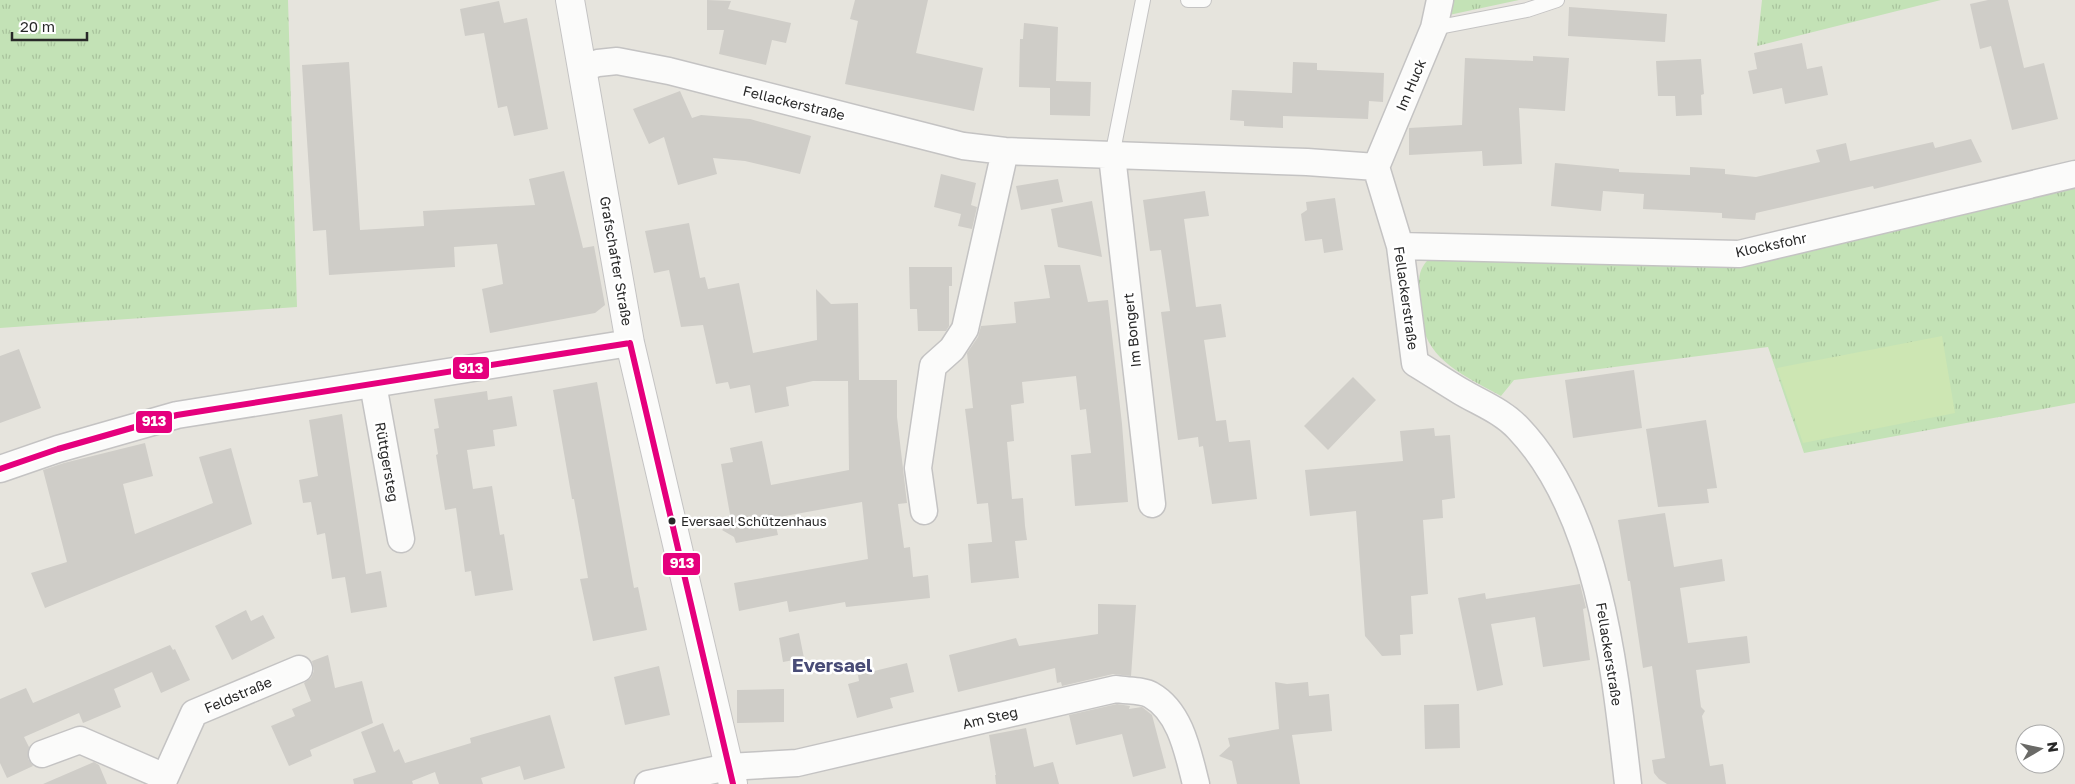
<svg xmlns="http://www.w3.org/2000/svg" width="2075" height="784" viewBox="0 0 2075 784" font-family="'Golos Text',sans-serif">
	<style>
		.grass { fill: url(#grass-tufts) }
		.pitch { fill: #cde6b3 }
		.building { fill: #cfcdc8 }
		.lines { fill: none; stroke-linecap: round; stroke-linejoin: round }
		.lane-casing { stroke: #c4c3c3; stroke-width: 16 }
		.street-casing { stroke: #c4c3c3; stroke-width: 29 }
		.secondary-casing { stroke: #c4c3c3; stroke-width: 30 }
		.lane { stroke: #fbfbfa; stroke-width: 14 }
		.street { stroke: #fbfbfa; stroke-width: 26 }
		.secondary { stroke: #fbfbfa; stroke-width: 28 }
		.bus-1-casing { stroke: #fff; stroke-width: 10 }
		.bus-1 { stroke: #e5007d; stroke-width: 6 }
		.bus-dot { fill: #282828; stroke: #fff; stroke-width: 2 }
		.labels { text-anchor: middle; stroke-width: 5; stroke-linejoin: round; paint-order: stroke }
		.bus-label { font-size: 13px; fill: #282828; stroke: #fff; text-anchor: start }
		.street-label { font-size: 14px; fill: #282828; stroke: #fff }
		.district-label { font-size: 19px; font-weight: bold; fill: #494c77; stroke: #fff }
		.line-badge { stroke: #fff; stroke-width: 2 }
		.badge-label { font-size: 14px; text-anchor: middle; font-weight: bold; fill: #fff }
	</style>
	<defs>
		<pattern id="grass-tufts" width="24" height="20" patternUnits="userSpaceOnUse" patternTransform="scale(1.25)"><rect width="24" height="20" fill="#c3e2b6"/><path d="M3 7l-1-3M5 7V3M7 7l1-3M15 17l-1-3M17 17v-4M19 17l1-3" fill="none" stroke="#a8c29c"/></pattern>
	</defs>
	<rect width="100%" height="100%" fill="#e6e4dd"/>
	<path class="grass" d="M0,0H288L297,307L0,328Z
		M1452,0H1519L1449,15Z
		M1762,0H1941L1757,46Z
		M2075,183V403L1804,453L1768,347L1514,380L1501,396C1473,380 1433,364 1424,330C1422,319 1422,306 1420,295C1418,280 1418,268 1431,257L1638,259Z"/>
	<path class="pitch" d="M1942,336L1955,413L1803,443L1777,368Z"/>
	<path class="building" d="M707,0L731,1L728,9L791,23L786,43L772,40L766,65L719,54L724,30H707Z
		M855,0H928L916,53L983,68L974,111L845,84L858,21L850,19Z
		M1988,0H2008L2024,68L2044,63L2058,119L2012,130L1991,46L1980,49L1970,4Z
		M499,1L504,23L527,18L548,129L514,136L507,106L498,108L484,33L465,36L460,9Z
		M1569,7L1667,14L1665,42L1568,36Z
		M1024,23L1058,27L1056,81L1091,82L1090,116L1050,115V88L1019,87L1020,39H1023Z
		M1802,43L1807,69L1822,66L1828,95L1785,104L1782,88L1753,94L1748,71L1757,69L1754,53Z
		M1533,56L1569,58L1565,111L1519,108L1522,164L1483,166L1482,151L1409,155V128L1462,125L1465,58L1533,61Z
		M1701,59L1704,94L1701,95L1702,115L1676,116L1675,96H1658L1656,61Z
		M349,62L360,230L424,226L423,211L535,205L529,179L564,171L583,248L594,246L605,305L595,313L490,333L482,289L503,284L497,244L454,247L455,267L329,275L326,230L313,231L302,65Z
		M1293,62L1317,63V70L1384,73L1383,102L1369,101L1368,119L1283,116V128L1244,126V121L1230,120L1232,90L1292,93Z
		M680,91L692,118L701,115L750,119L811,136L800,174L745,161L713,158L717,174L678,185L664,137L649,144L633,109Z
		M1971,139L1982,162L1874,189L1873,186L1756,213L1755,220L1722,218V213L1643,209L1644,194L1603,191L1601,211L1551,206L1555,163L1619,169V172L1690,175V167L1725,169V174L1756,177L1820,162L1816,150L1846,143L1850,161L1933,142L1935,148Z
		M941,174L976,183L971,205L977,207L972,229L958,226L961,214L934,207Z
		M1058,179L1063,202L1021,210L1016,186Z
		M1205,191L1209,216L1184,219L1196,307L1221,304L1226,337L1204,340L1216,421L1226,420L1229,442L1250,440L1257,499L1212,504L1203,446L1199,447L1198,437L1178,440L1161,312L1170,311L1161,250L1150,251L1143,200Z
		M1335,198L1343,250L1324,253L1322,239L1305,241L1301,214L1307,210L1306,202Z
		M1092,201L1102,257L1058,247L1051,209Z
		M689,223L700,278L705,277L708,289L739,283L753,353L817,340L816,289L831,304L858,303L859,380H897V417L907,503L898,504L904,548L910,547L913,577L928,575L930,598L846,607L845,602L789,612L787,601L739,611L734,583L868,559L862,502L774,518L778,535L736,543L734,537L722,530L731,520L721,464L733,462L730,448L762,441L771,485L849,470L848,381H813L786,387L789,406L755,413L750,385L730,389L728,382L716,384L703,325L681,327L669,270L654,273L645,231Z
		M1044,265H1080L1088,302L1108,300L1122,424L1128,502L1075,506L1071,455L1091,453L1086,409L1080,410L1076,376L1022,382L1024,403L1011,405L1014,441L1007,442L1012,499L1023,498L1025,526L1027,540L1015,541L1019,578L971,583L968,544L992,542L988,503L977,504L965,409L973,408L967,353L978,337L981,326L1016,323L1014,302L1050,298Z
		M909,267H952V286H949V326L946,331H918L917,309H910Z
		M19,349L41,408L0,423V356Z
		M1634,370L1642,428L1573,438L1565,380Z
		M1353,377L1376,400L1328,450L1304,426Z
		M597,382L634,588L638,587L647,630L593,641L580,579L588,578L574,499H572L553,390Z
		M487,391L488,400L512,396L517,426L493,430L495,446L467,450L473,489L492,486L500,535L504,534L513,590L475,596L471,571L465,572L456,508L445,510L436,455L438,454L434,429L439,428L434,399Z
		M342,414L366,574L381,571L387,607L351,613L345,577L332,579L325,533L317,535L311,502L303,503L299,480L318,476L309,420Z
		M1706,420L1717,488L1707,489L1709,503L1658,507L1646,429Z
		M1434,428L1435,436L1450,435L1455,498L1442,500L1443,518L1423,520L1428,594L1411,596L1413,634L1400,635L1401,655L1382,656L1365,636L1356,511L1310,516L1305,470L1403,461L1400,431Z
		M145,443L153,476L123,484L135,534L213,503L199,457L231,448L252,524L45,608L31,573L67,562L43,470L64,463Z
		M1665,513L1674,567L1722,559L1725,581L1680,588L1688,643L1747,636L1750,663L1696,670L1701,707L1705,711L1702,716L1710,766L1723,764L1726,784H1667L1659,779L1654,773L1652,760L1665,758L1652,666L1643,668L1630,581H1628L1618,520Z
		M1580,584L1586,608L1583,609L1590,660L1543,667L1535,617L1491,624L1503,685L1477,691L1458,598L1485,593L1486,599Z
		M1098,604L1136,605L1131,676L1113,674L1062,686L1061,682L1057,683L1055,668L958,692L949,655L1016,638L1019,646L1098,634Z
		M246,610L251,621L263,615L275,638L232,660L215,626Z
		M799,633L804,658L783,662L779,638Z
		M170,645L173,650L175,649L190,680L161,693L152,672L114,689L121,707L83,723L79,713L24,737L29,747L28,759L33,766L7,778L0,763V699L26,688L33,703Z
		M328,655L335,688L362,681L373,723L310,750L312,756L289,766L271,726L295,716L292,709L311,701L304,683L311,678L314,671L312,661Z
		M907,663L914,692L890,698L893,708L857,718L848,684L859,681L858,675Z
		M659,666L670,715L625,725L614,677Z
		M1275,682L1287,684L1308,682L1309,696L1329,694L1332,731L1292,735L1300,784H1237L1232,761L1219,756L1230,746L1228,738L1279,729Z
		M784,689V722L737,723V690Z
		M1117,704L1130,706L1129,709L1142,707L1152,715L1166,768L1133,777L1122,734L1076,745L1069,715Z
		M1459,704L1460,748L1425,749L1424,705Z
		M550,715L565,768L524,780L520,766L481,778L483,784H439L435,772L412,781L413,784H354L353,779L376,772L361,732L383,723L394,752L399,749L405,763L471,743L470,738Z
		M1026,728L1034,767L1053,762L1059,784H996L995,775H996L989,735Z
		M94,762L99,765L107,784H43Z"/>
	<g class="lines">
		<g class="lane-casing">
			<path id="lane" d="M1188,0H1204
				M1434,28L1527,10L1557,0
				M1112,156L1143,0"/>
		</g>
		<g class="street-casing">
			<path id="street" d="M583,68L598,63L617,61L669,71L963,146L1005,151L1307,162L1376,167L1400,246L1415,363C1430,372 1445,382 1460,391C1480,403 1502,411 1518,428C1600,514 1615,671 1628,784
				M1112,156L1152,504
				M1376,167L1434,28L1440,0
				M1400,246L1739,254L2075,174
				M373,384L401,539
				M0,469L58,449L177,415L630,343
				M924,511L918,468L933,366L952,349L965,329L1005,151
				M42,754L80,740L165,777
				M162,784L194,713L299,669
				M648,784L728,767L797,763L1116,689C1126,691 1143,690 1151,695C1181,712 1188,753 1196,784"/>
		</g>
		<g class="secondary-casing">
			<path id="secondary" d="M570,0L630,343L733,784"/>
		</g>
		<use href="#lane" class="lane"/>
		<use href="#street" class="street"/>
		<use href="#secondary" class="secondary"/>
		<g class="bus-1-casing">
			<path id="bus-1" d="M630,343L733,784
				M0,469L58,449L177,415L630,343"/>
		</g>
		<use href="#bus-1" class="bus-1"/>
	</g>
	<circle class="bus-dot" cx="672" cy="521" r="4.5"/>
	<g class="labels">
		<g class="bus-label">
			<text x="681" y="526">Eversael Schützenhaus</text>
		</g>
		<g class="street-label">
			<text transform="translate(1411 85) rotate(-67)" y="5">Im Huck</text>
			<text transform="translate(794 103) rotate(14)" y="5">Fellackerstraße</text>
			<text transform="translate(1771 245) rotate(-12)" y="5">Klocksfohr</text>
			<text transform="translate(616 261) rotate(80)" y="5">Grafschafter Straße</text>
			<text transform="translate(1406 298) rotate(82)" y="5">Fellackerstraße</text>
			<text transform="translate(1132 330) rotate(-96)" y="5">Im Bongert</text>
			<text transform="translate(387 462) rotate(80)" y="5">Rüttgersteg</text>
			<text transform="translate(1609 654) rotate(81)" y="5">Fellackerstraße</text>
			<text transform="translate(238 695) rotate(-23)" y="5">Feldstraße</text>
			<text transform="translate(990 718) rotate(-13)" y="5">Am Steg</text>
		</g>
		<g class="district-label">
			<text x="832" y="672">Eversael</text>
		</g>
	</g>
	<g class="line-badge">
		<rect x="452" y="356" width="38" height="24" rx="5" fill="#e5007d"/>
		<rect x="135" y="410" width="38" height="24" rx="5" fill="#e5007d"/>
		<rect x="662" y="552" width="39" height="24" rx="5" fill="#e5007d"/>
	</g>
	<g class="badge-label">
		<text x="471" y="373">913</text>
		<text x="154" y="426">913</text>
		<text x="682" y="568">913</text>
	</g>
	<g transform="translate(2040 749) rotate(81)"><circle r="24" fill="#ffffff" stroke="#a9a9a9"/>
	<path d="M0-4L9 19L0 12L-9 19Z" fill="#6a6a67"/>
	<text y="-8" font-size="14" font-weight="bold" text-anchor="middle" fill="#282828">N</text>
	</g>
	<path d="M12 32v8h75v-8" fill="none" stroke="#282828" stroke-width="2.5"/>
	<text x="20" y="32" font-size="15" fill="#282828" stroke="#ffffff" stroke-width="4" paint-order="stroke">20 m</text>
</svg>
